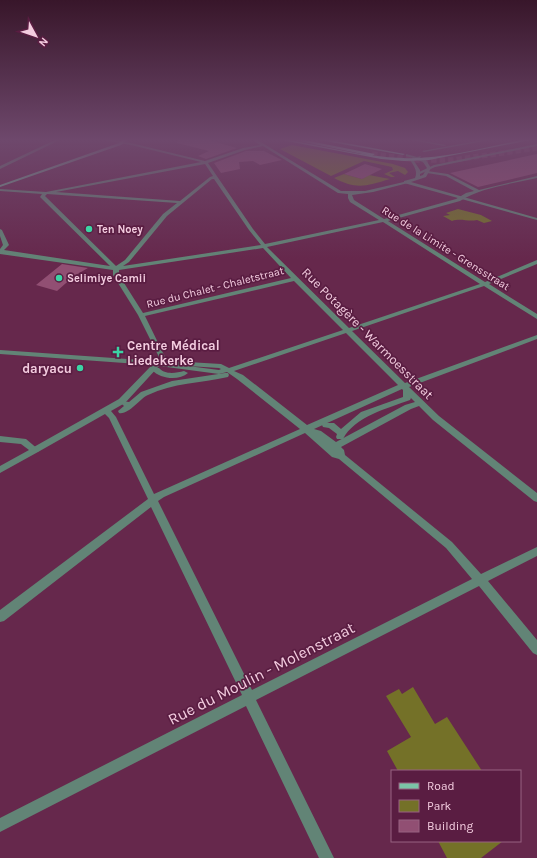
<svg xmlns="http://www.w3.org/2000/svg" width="537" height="858" viewBox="0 0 537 858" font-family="Karla,sans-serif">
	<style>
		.green { fill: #747128 }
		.building { fill: #914f73 }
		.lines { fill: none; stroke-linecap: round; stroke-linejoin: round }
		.trunk-tunnel { stroke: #7b4162; stroke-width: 5.5; stroke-dasharray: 5.5 3; stroke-linecap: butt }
		.pedestrian { fill: #628476; fill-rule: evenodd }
		.minor { fill: #628476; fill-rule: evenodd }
		.tertiary { fill: #628476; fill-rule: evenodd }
		.secondary { fill: #70a892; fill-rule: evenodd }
		.primary { fill: #7bc4a7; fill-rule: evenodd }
		.trunk { fill: #80d0b0; fill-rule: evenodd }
		.poi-dot { fill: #3cd4a4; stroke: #5a1d42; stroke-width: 1.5 }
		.labels { text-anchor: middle; stroke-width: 3.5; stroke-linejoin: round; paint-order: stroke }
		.far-poi-label { font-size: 11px; font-weight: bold; fill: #f3ccdf; stroke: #5a1d42; text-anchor: start }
		.far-street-label { font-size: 11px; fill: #f3ccdf; stroke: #5a1d42 }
		.street-label { font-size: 13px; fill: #f3ccdf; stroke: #5a1d42 }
		.poi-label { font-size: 13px; font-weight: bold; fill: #f3ccdf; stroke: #5a1d42; text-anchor: start }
		.near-street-label { font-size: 16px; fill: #f3ccdf; stroke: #5a1d42 }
	</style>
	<rect width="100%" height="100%" fill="#66284c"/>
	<path class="green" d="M292,145L393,164L405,168L408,172L405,175L398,171L389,173L395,177H391L384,174L393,170L392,167L364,161L331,176L280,149Z
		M344,174L362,179L369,175L390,179C366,186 357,190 334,178Z
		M458,209L481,215L492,221L484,223L477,220C468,222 461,218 452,221L443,216L450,215L446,213Z
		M413,687L435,724L447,717L482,771H398L387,751L411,737L386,696L399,689L402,694Z
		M438,841H503L481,858H447Z"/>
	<path class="building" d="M177,139H205L237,148L206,159L198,156L209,151L177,143Z
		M246,151H264L282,160L260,165L253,161L239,162L240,169L221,173L214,163Z
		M537,154V173L478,187L450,173Z
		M365,164L382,169L362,179L344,174Z
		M62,264L88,268L74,276L57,291L36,285Z"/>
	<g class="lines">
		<path class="trunk-tunnel" d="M372,154L417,160H453L537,148"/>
		<path class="pedestrian" d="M113,139H120L118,140Z
			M153,368H159C165,375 176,373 184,371L188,373C179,381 160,379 152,370Z
			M225,373H228L229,375L228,377C201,383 173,383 148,395C139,399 129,415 119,413L118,411L124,406L121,403L122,401L129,402L141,392L172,381Z
			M403,390H409L411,398L410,400C388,408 354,417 343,439H337L336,437L337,434L329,428L323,427L322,425L323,423H334L341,429L361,412L403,397Z"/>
		<path class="minor" d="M57,139H62L0,169V166Z
			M97,139H106L131,143L205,161L243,148L260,145L251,139H256L341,191H365L408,181V183L373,192L352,195L354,200L384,219L456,199L466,193L474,191L446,176L427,173V171L448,174L479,190L537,176V178C512,184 482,187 460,201L388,221L485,282L537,260V264L489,284L537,314V319L484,286L352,331L405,383L537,335V339L409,387L439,416L537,493V502L534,501L433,420L419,406L411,409L341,447L344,450L345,455L452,542L481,574L537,547V556L488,581L537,640V655L533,653L479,586L256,700L334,858H319L246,706L0,832V818L242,695L151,507L4,621L0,622V610L148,499L109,418L105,414L38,452H32L31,450L32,448L119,399L152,365L0,354V350L156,361L159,357L138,315L113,275V270L0,254V249L3,245L0,236V229L2,230L9,245L4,250L110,266L40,197L42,194L0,191V189L46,192L201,162L131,145ZM263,146L338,193L348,194V198L350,202L379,220L265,244L253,229L208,163L245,150ZM205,164L213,176L210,177L180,201L56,192ZM212,179H214L249,230L261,245L123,266L129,262L167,216ZM47,194L177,203L163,214L125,260L116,266L45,196ZM383,222L480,284L349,328L267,247ZM263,248L291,278L143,313L119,275V270ZM294,281L343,330L229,368L221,364L171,361L168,363L162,362L165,357L145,316ZM346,333L398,385L307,425L243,375L234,371ZM159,366L219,374L227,372L237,379L300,429L154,494L116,417L111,411L125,403ZM188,366L219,368L221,369L219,370ZM402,389L415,402L405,405L336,442L321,431L314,429ZM305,433L332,457L339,459L446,548L472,579L252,690L158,501L164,497Z
			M336,139H341L335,143H333V141Z
			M404,139H413L446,145L444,146Z
			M488,139H496L424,152L422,151Z
			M537,144V146L435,167L420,174L417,173L434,165Z"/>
		<path class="tertiary" d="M406,154L417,157L421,156L420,158L426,160L431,168L426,177L411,182L537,218V220L404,183V181L415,178C418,171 414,166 410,160L413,158L406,156ZM417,160L423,162L427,168L423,175L420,176V170L414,161Z
			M0,436L26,439L39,450L38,452L0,473V466L29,450L21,444L0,442Z"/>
		<path class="secondary" d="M125,139H129L121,145L0,187V185L119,143Z"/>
		<path class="primary" d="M276,139H285C324,146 364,157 403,158C440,160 490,146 527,139H536L429,160L404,161L381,159Z
			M314,139H324L405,154L403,155Z"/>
		<path class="trunk" d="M289,139H299L375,154L372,156Z"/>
	</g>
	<linearGradient id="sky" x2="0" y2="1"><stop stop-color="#38162a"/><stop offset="0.54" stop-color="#6e486c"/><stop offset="1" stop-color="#6e486c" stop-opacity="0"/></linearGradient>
	<rect width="537" height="259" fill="url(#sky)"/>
	<g class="poi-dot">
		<circle cx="89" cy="229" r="4"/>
		<circle cx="59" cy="278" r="4"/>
		<path d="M116 346h4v4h4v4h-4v4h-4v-4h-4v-4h4z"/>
		<circle cx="80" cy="368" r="4"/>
	</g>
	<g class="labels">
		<g class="far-poi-label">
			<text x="97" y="233">Ten Noey</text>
			<text x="67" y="282">Selimiye Camii</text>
		</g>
		<g class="far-street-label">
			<text transform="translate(446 248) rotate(32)" y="4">Rue de la Limite - Grensstraat</text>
			<text transform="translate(215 287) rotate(-14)" y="4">Rue du Chalet - Chaletstraat</text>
		</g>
		<g class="street-label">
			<text transform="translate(368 333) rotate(45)" y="5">Rue Potagère - Warmoesstraat</text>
		</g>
		<g class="poi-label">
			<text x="127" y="350">Centre Médical<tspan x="127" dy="15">Liedekerke</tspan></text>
			<text x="72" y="373" text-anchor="end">daryacu</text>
		</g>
		<g class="near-street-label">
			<text transform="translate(261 673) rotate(-27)" y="6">Rue du Moulin - Molenstraat</text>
		</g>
	</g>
	<rect x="391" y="770" width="130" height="72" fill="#5a1d42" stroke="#976381"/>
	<rect x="399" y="783" width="20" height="6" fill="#7bc4a7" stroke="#976381"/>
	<text x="427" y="790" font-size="12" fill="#f3ccdf">Road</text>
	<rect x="399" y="800" width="20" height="12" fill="#747128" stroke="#976381"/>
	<text x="427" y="810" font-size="12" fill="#f3ccdf">Park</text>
	<rect x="399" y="820" width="20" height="12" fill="#914f73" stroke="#976381"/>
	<text x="427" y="830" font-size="12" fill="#f3ccdf">Building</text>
	<g transform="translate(36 36) rotate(130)" stroke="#5a1d42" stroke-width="3" paint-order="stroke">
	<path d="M0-3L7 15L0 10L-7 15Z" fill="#f3ccdf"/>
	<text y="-6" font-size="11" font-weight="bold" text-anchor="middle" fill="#f3ccdf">N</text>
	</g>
</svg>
